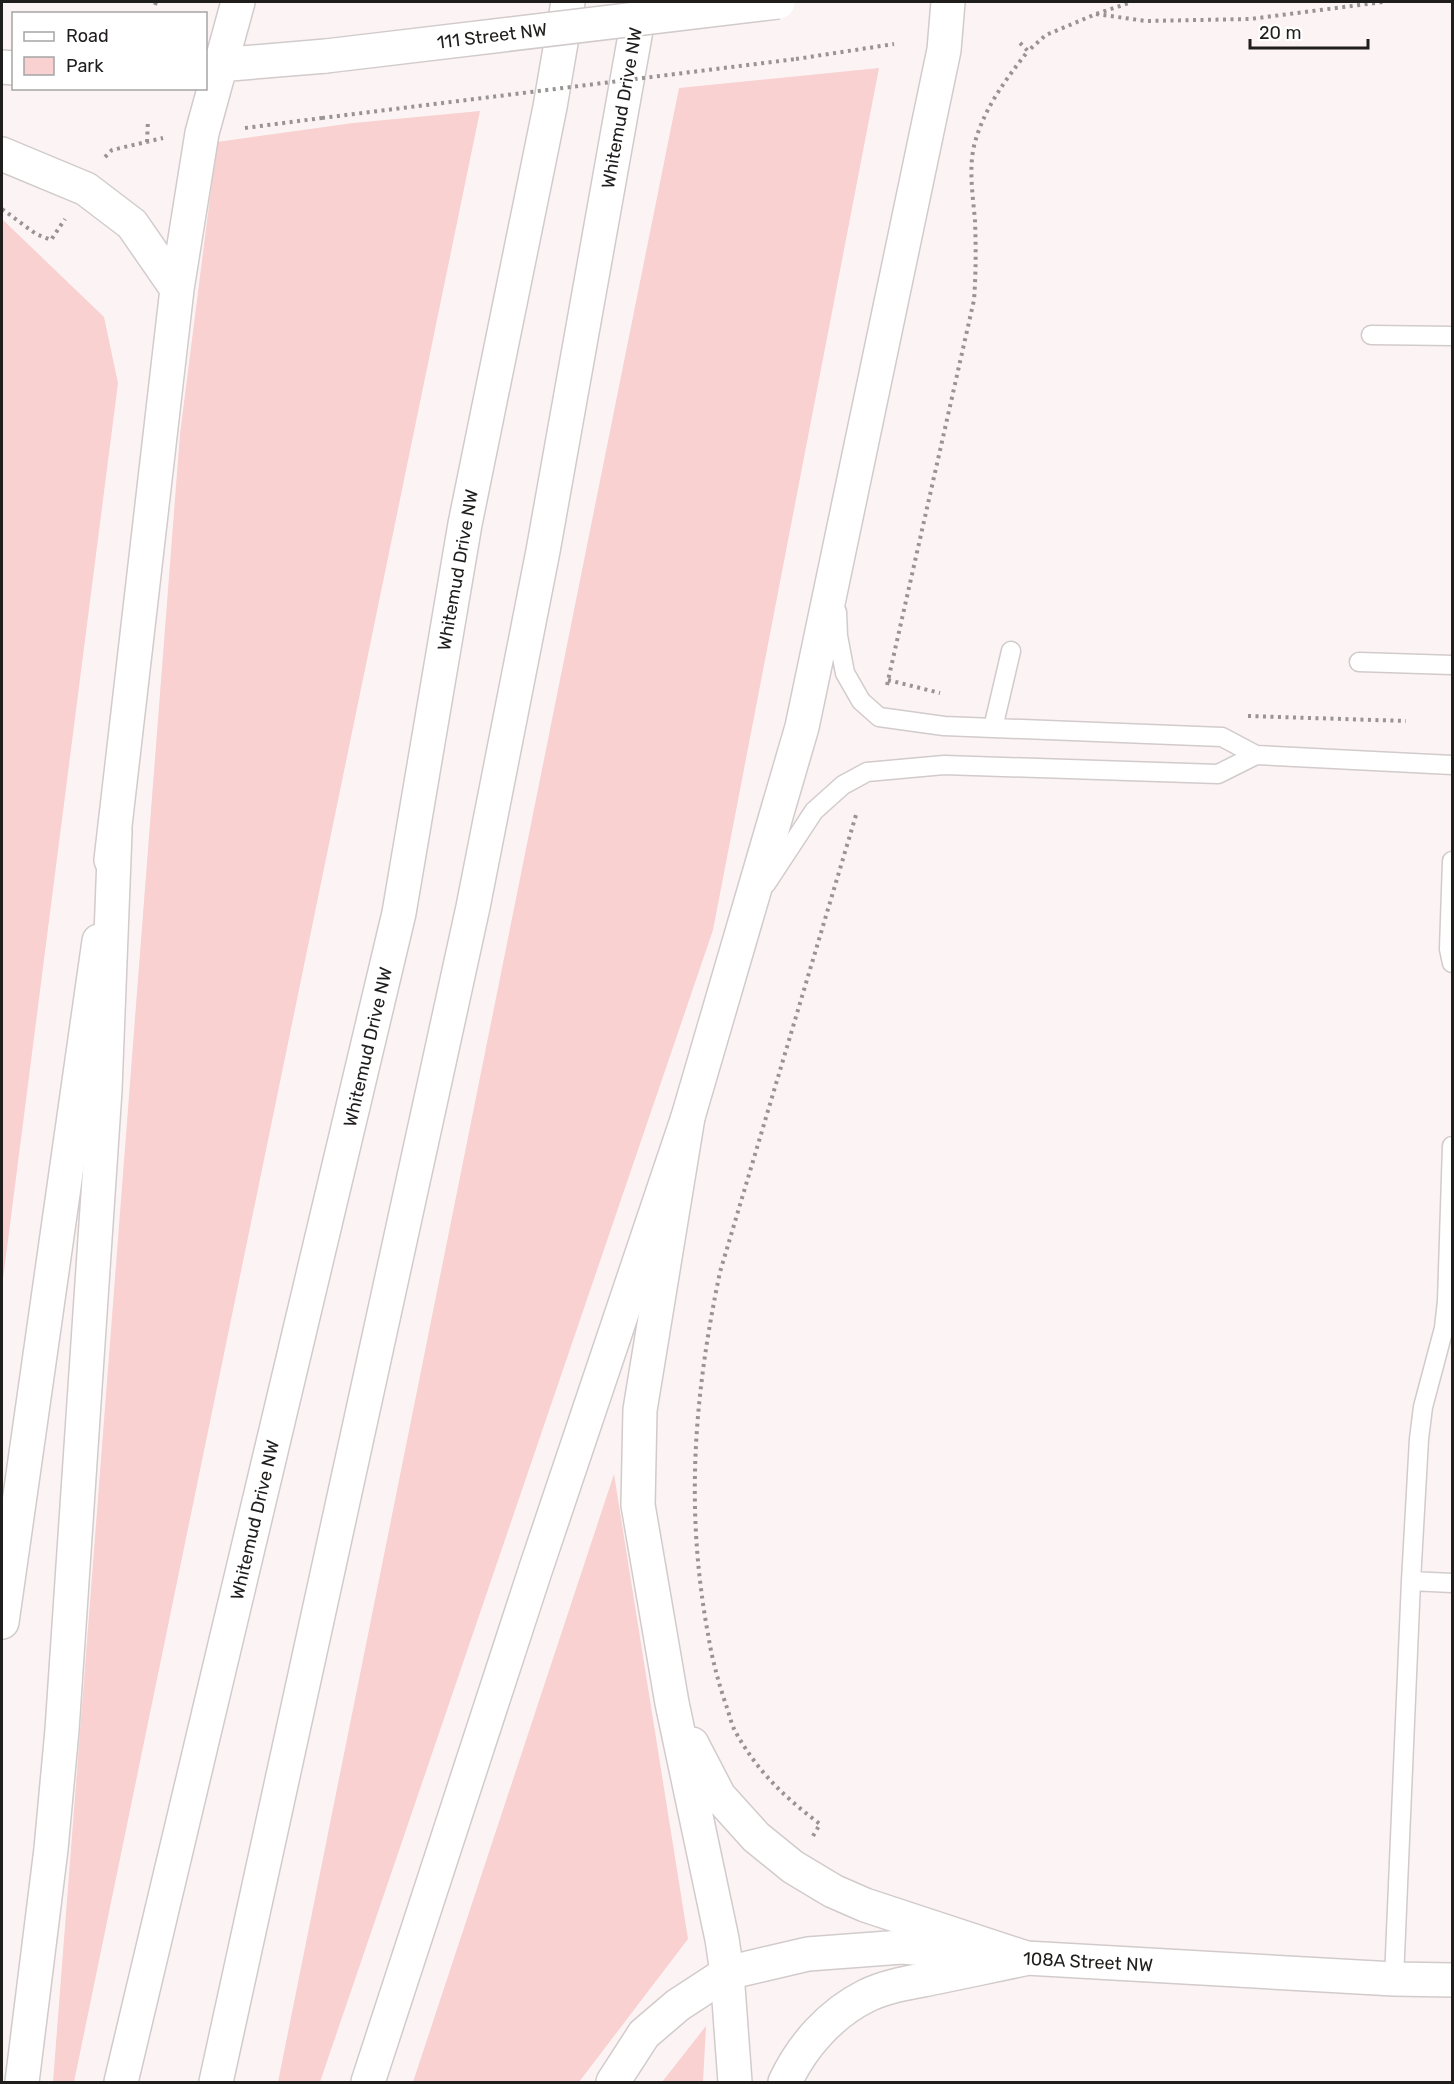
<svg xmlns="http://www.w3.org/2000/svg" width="1454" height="2084" viewBox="0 0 1454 2084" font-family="Rubik,sans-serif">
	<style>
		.green { fill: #f8d1d0 }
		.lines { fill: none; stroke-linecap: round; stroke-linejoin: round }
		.lane-casing { stroke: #d2cbcb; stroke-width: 21 }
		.street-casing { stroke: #d2cbcb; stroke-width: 36 }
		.secondary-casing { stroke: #d2cbcb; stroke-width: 36 }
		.highway-casing { stroke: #d2cbcb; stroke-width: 36 }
		.path { stroke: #999494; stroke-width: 4; stroke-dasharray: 3 4.5; stroke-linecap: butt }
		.lane { stroke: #fff; stroke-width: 18 }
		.street { stroke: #fff; stroke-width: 33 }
		.secondary { stroke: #fff; stroke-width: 33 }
		.highway { stroke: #fff; stroke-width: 33 }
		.secondary-bridge-casing { stroke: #d2cbcb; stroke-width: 36; stroke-linecap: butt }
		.path-bridge { stroke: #999494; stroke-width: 4; stroke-dasharray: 3 4.5; stroke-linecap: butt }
		.secondary-bridge { stroke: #fff; stroke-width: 33 }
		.labels { text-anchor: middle; stroke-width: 5; stroke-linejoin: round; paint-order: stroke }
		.street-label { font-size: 18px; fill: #201e1d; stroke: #fff }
	</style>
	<rect width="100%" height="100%" fill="#fcf4f4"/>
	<path class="green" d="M879,68L713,930L320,2082H278L679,88Z
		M480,111L74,2082H53L180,434L217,142L353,123Z
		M2,219L104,317L118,383L2,1287Z
		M614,1474L688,1939L579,2082H413Z
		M706,2026L703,2082H662Z"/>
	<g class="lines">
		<g class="lane-casing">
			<path id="lane" d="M1371,335L1452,336
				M837,612L838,636L845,673L861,701L879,717L944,726L1222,737L1256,755L1452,765
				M1359,662L1452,665
				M993,728L1011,651
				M1452,861L1449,949L1452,963
				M766,884L814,811L843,785L867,772L944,765L1218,774L1256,755
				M1411,1581L1452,1583
				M1394,1979L1411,1581L1419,1439L1423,1407L1444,1328L1447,1301L1452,1146"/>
		</g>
		<g class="street-casing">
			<path id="street" d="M613,2082L644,2034L678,2005L727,1973L808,1954L902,1947L1026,1958L1394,1979L1452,1980"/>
		</g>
		<g class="secondary-casing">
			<path id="secondary" d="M206,66L326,56
				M2,67L14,68
				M2,154L86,189L132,224L177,289
				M111,860L177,289L202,133L238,2
				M2,1622L99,941
				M692,1744L719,1796L756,1837L793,1867L833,1891L865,1905L1026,1958
				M735,2082L727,1973L722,1939L672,1703L638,1505L640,1410L688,1117L802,727L944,50L948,2
				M785,2082C802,2046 830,2014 866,1996C888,1985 914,1982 938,1977C967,1971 995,1965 1024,1959"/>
		</g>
		<g class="highway-casing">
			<path id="highway" d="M22,2082L51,1849L62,1730L105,1090L115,832
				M121,2082L399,913L465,524L550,107L568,2
				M216,2082L473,907L543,551L641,2
				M368,2082L535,1571L688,1117"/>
		</g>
		<path class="path" d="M155,5L156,2
			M1096,14L1146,21L1250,19L1383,2
			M1020,43L1028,51L1046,35L1096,14L1132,2
			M796,59L894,44
			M245,128L322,118
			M147,142L148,120
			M105,157L112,150L163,138
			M2,209L36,234L51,240L65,219
			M888,680L940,693
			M887,685L974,300C976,273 976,247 975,221C973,196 968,167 975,142C985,107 1006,79 1028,51
			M1248,716L1406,721
			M813,1836L820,1824C784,1797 757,1771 735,1731C731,1723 729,1713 726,1705C718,1681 712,1659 708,1634C685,1509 694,1396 720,1272L856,815"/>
		<use href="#lane" class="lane"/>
		<use href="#street" class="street"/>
		<use href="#secondary" class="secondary"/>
		<use href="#highway" class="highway"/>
		<g class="secondary-bridge-casing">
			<path id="secondary-bridge" d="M326,56L778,2"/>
		</g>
		<path class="path-bridge" d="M322,118L796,59"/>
		<use href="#secondary-bridge" class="secondary-bridge"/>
	</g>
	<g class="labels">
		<g class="street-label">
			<text transform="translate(492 36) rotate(-7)" y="6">111 Street NW</text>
			<text transform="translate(622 108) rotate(-80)" y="6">Whitemud Drive NW</text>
			<text transform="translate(458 570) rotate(-80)" y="6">Whitemud Drive NW</text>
			<text transform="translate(368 1047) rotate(-77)" y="6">Whitemud Drive NW</text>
			<text transform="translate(255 1520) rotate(-77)" y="6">Whitemud Drive NW</text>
			<text transform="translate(1088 1962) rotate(3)" y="6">108A Street NW</text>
		</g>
	</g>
	<rect width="1454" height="2084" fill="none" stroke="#201e1d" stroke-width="6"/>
	<rect x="12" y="12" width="195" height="78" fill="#ffffff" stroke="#a6a5a5" stroke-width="1.5"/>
	<rect x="24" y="32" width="30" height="9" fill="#ffffff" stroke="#a6a5a5" stroke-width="1.5"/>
	<text x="66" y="42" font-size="18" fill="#201e1d">Road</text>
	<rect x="24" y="57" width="30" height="18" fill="#f8d1d0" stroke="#a6a5a5" stroke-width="1.5"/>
	<text x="66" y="72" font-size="18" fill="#201e1d">Park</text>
	<path d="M1250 39v9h118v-9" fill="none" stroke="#201e1d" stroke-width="3"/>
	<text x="1259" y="39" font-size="18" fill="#201e1d" stroke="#ffffff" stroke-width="4.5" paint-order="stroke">20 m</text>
</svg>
